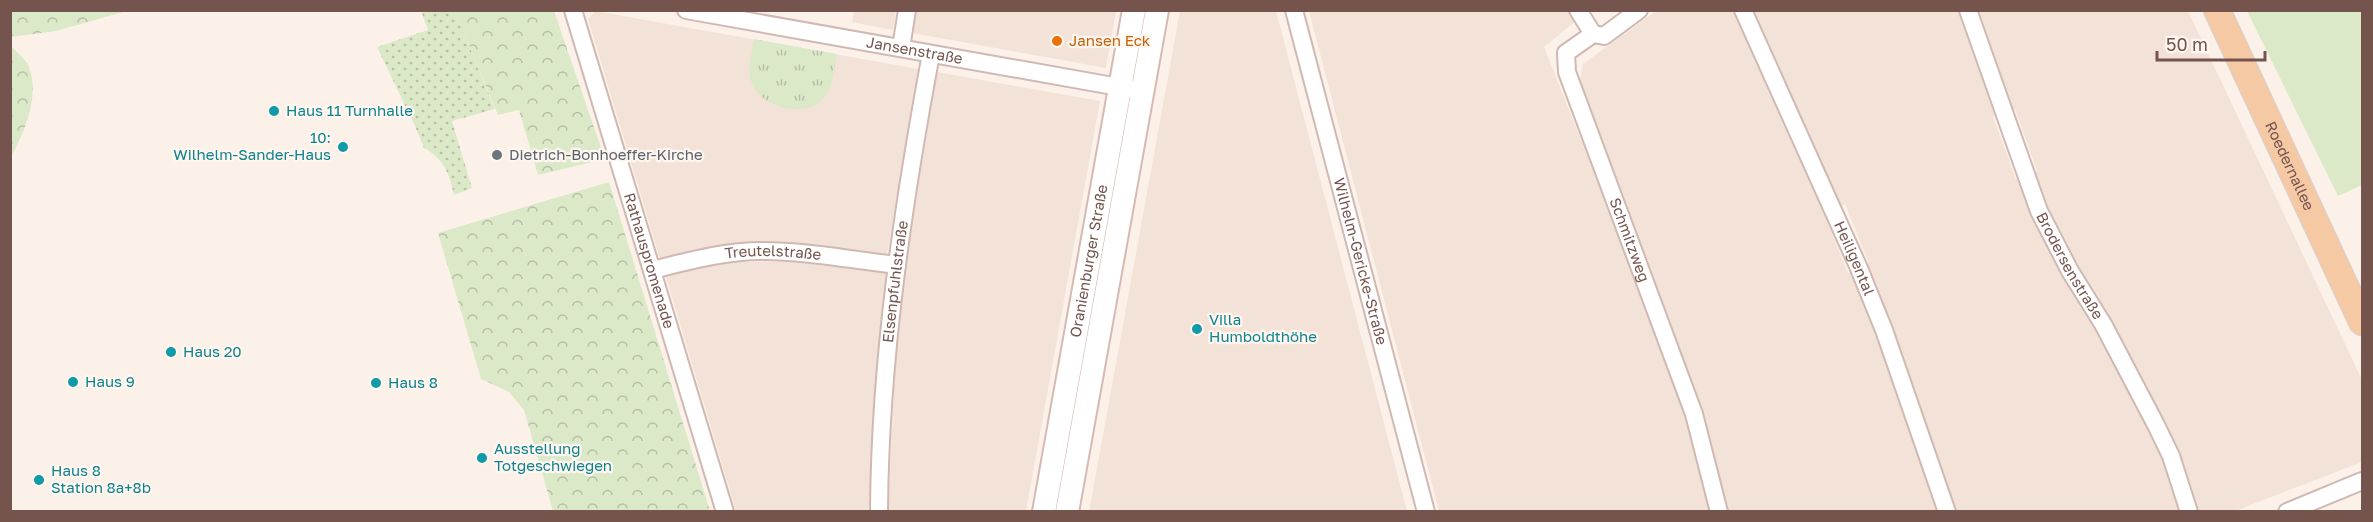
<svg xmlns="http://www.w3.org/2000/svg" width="2373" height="522" viewBox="0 0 2373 522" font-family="'Golos Text',sans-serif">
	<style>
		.residential { fill: #f3e2d8 }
		.grass { fill: url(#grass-dots) }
		.forest { fill: url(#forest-crowns) }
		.park { fill: url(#park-tufts) }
		.garden { fill: #dbe9c8 }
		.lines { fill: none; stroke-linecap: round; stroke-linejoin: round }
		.street-casing { stroke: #cfb9b2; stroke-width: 20 }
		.secondary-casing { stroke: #d5bab2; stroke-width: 26 }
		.primary-casing { stroke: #d8cfcd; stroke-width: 28 }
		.street { stroke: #fff; stroke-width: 16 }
		.secondary { stroke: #fff; stroke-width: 22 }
		.primary { stroke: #f6c9a5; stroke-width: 26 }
		.food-dot { fill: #e8710a; stroke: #fef6ef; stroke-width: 2 }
		.culture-dot { fill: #0f9aa8; stroke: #fef6ef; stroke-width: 2 }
		.worship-dot { fill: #6b7280; stroke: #fef6ef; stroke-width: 2 }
		.labels { text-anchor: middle; stroke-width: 4.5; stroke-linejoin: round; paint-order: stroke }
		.food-label { font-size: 15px; fill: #c56008; stroke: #fef6ef; text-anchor: start }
		.street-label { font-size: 15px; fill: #75544e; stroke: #fef6ef }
		.culture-label { font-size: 15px; fill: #0d838f; stroke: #fef6ef; text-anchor: start }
		.worship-label { font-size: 15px; fill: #5b616d; stroke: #fef6ef; text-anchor: start }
	</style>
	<defs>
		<pattern id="grass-dots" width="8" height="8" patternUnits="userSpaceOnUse" patternTransform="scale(1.5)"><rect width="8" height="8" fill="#dbe9c8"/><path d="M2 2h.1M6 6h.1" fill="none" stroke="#b6bfa5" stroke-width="1.8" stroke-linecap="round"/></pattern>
		<pattern id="forest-crowns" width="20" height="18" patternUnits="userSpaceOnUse" patternTransform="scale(1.5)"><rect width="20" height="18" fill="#dbe9c8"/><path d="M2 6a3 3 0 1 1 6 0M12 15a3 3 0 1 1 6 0" fill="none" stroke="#b6bfa5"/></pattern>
		<pattern id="park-tufts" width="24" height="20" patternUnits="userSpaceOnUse" patternTransform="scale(1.5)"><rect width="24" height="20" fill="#dbe9c8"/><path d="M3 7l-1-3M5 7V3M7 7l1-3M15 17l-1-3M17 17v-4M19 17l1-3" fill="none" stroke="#b6bfa5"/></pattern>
	</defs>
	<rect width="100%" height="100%" fill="#fcf1e9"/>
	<path class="residential" d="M595,11L919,69L887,255L802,245H728L697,250L660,259L588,19Z
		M854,11H896L893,30L852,22Z
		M915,11H1116L1106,68L912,33Z
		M1180,11H1276L1407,511L1089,512Z
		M1309,11H1572L1577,20L1544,47L1648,308L1689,419L1714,511H1439Z
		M1656,11H1735L1776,92L1828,212L1824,214L1848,273L1852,272L1880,335L1942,511H1727L1700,413L1603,157L1608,154L1580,81L1583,64Z
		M1750,11H1961L1997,115L1993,117L2016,179L2020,178L2153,428L2184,511H1952L1865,265L1869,263L1845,204L1840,206Z
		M1977,11H2188L2362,380V462L2235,511H2197L2176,456L2045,205L2033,173L2037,171L2015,109L2011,110Z
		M937,72L1100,101L1026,511L888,512L896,353L905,267Z
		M738,262H793L886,273L878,347L871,464L870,511H736L666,277L705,266Z"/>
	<path class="grass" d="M421,11H455L495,109L452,121L472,188L454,195C449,173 444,159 424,148L415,126L377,47L428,30Z"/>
	<path class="forest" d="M10,11L11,10L127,11L56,31L11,37Z
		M455,11H554L605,159L538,175L519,110L498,115Z
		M11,46C16,52 26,59 29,67C40,95 25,131 11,157Z
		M609,182L710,511H553L524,410L509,392L481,379L438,233Z"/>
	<path class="park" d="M754,39L837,54C834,69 833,90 821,101C802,118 762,107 752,84C746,70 752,54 754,39Z"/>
	<path class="garden" d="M2247,11H2362V185L2338,196Z"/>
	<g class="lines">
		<g class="street-casing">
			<g id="street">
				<path id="s1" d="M573,10L725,512"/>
				<path id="s2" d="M686,10L1130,89"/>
				<path id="s3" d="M1294,10L1426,512"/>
				<path d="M1578,10L1593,34"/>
				<path id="s4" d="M1639,10L1604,36L1593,34L1566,53L1567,72L1694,414L1719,512"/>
				<path id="s5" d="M1743,10L1858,266L1884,330L1947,512"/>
				<path id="s6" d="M1968,10L2039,211L2070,271L2103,324L2156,425L2171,456L2189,512"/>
				<path d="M901,48L907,10"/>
				<path id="s7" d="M652,270C689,261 724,251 762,251C807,251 852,260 897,265"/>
				<path id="s8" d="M879,512C880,358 903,204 931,54"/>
				<path d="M2287,512L2362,481"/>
			</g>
		</g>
		<g class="secondary-casing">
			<g id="secondary">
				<path id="s9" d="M1044,512L1134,10"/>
				<path d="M1067,512L1157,10"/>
			</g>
		</g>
		<g class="primary-casing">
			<g id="primary">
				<path id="s10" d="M2217,10L2362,322"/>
			</g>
		</g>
		<use href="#street" class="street"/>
		<use href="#secondary" class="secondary"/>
		<use href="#primary" class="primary"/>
	</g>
	<circle class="food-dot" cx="1057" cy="41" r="6"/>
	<g class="culture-dot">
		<circle cx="274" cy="111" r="6"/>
		<circle cx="343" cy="147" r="6"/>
		<circle cx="1197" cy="329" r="6"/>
		<circle cx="171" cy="352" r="6"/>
		<circle cx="73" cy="382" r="6"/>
		<circle cx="376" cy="383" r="6"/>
		<circle cx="482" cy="458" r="6"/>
		<circle cx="39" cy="480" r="6"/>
	</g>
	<circle class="worship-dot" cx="497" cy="155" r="6"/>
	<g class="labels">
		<g class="food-label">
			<text x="1069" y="46">Jansen Eck</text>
		</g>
		<g class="street-label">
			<text dy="5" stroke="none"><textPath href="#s2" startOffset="232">Jansenstraße</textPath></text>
			<text dy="5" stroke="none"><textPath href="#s10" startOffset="172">Roedernallee</textPath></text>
			<text dy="5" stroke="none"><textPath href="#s4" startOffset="286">Schmitzweg</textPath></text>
			<text dy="5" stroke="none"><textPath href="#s7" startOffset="123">Treutelstraße</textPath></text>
			<text dy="5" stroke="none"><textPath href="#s5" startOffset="272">Heiligental</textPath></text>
			<text dy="5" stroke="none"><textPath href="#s1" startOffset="262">Rathauspromenade</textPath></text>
			<text dy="5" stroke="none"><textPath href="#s9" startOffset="255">Oranienburger Straße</textPath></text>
			<text dy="5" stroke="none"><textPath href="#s3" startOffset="260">Wilhelm-Gericke-Straße</textPath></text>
			<text dy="5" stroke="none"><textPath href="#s6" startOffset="276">Brodersenstraße</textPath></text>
			<text dy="5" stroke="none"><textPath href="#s8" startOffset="231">Elsenpfuhlstraße</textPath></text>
		</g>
		<g class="culture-label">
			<text x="286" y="116">Haus 11 Turnhalle</text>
			<text x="331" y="143" text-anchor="end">10:<tspan x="331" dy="17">Wilhelm-Sander-Haus</tspan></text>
			<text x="1209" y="325">Villa<tspan x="1209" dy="17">Humboldthöhe</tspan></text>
			<text x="183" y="357">Haus 20</text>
			<text x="85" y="387">Haus 9</text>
			<text x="388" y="388">Haus 8</text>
			<text x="494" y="454">Ausstellung<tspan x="494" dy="17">Totgeschwiegen</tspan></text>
			<text x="51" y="476">Haus 8<tspan x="51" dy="17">Station 8a+8b</tspan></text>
		</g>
		<g class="worship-label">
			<text x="509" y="160">Dietrich-Bonhoeffer-Kirche</text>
		</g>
	</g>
	<rect width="2373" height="522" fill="none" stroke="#75544e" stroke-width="24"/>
	<path d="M2157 51v9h108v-9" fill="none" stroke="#75544e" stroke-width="3"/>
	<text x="2166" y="51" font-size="18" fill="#75544e" stroke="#fef6ef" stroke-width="4.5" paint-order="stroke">50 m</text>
</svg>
